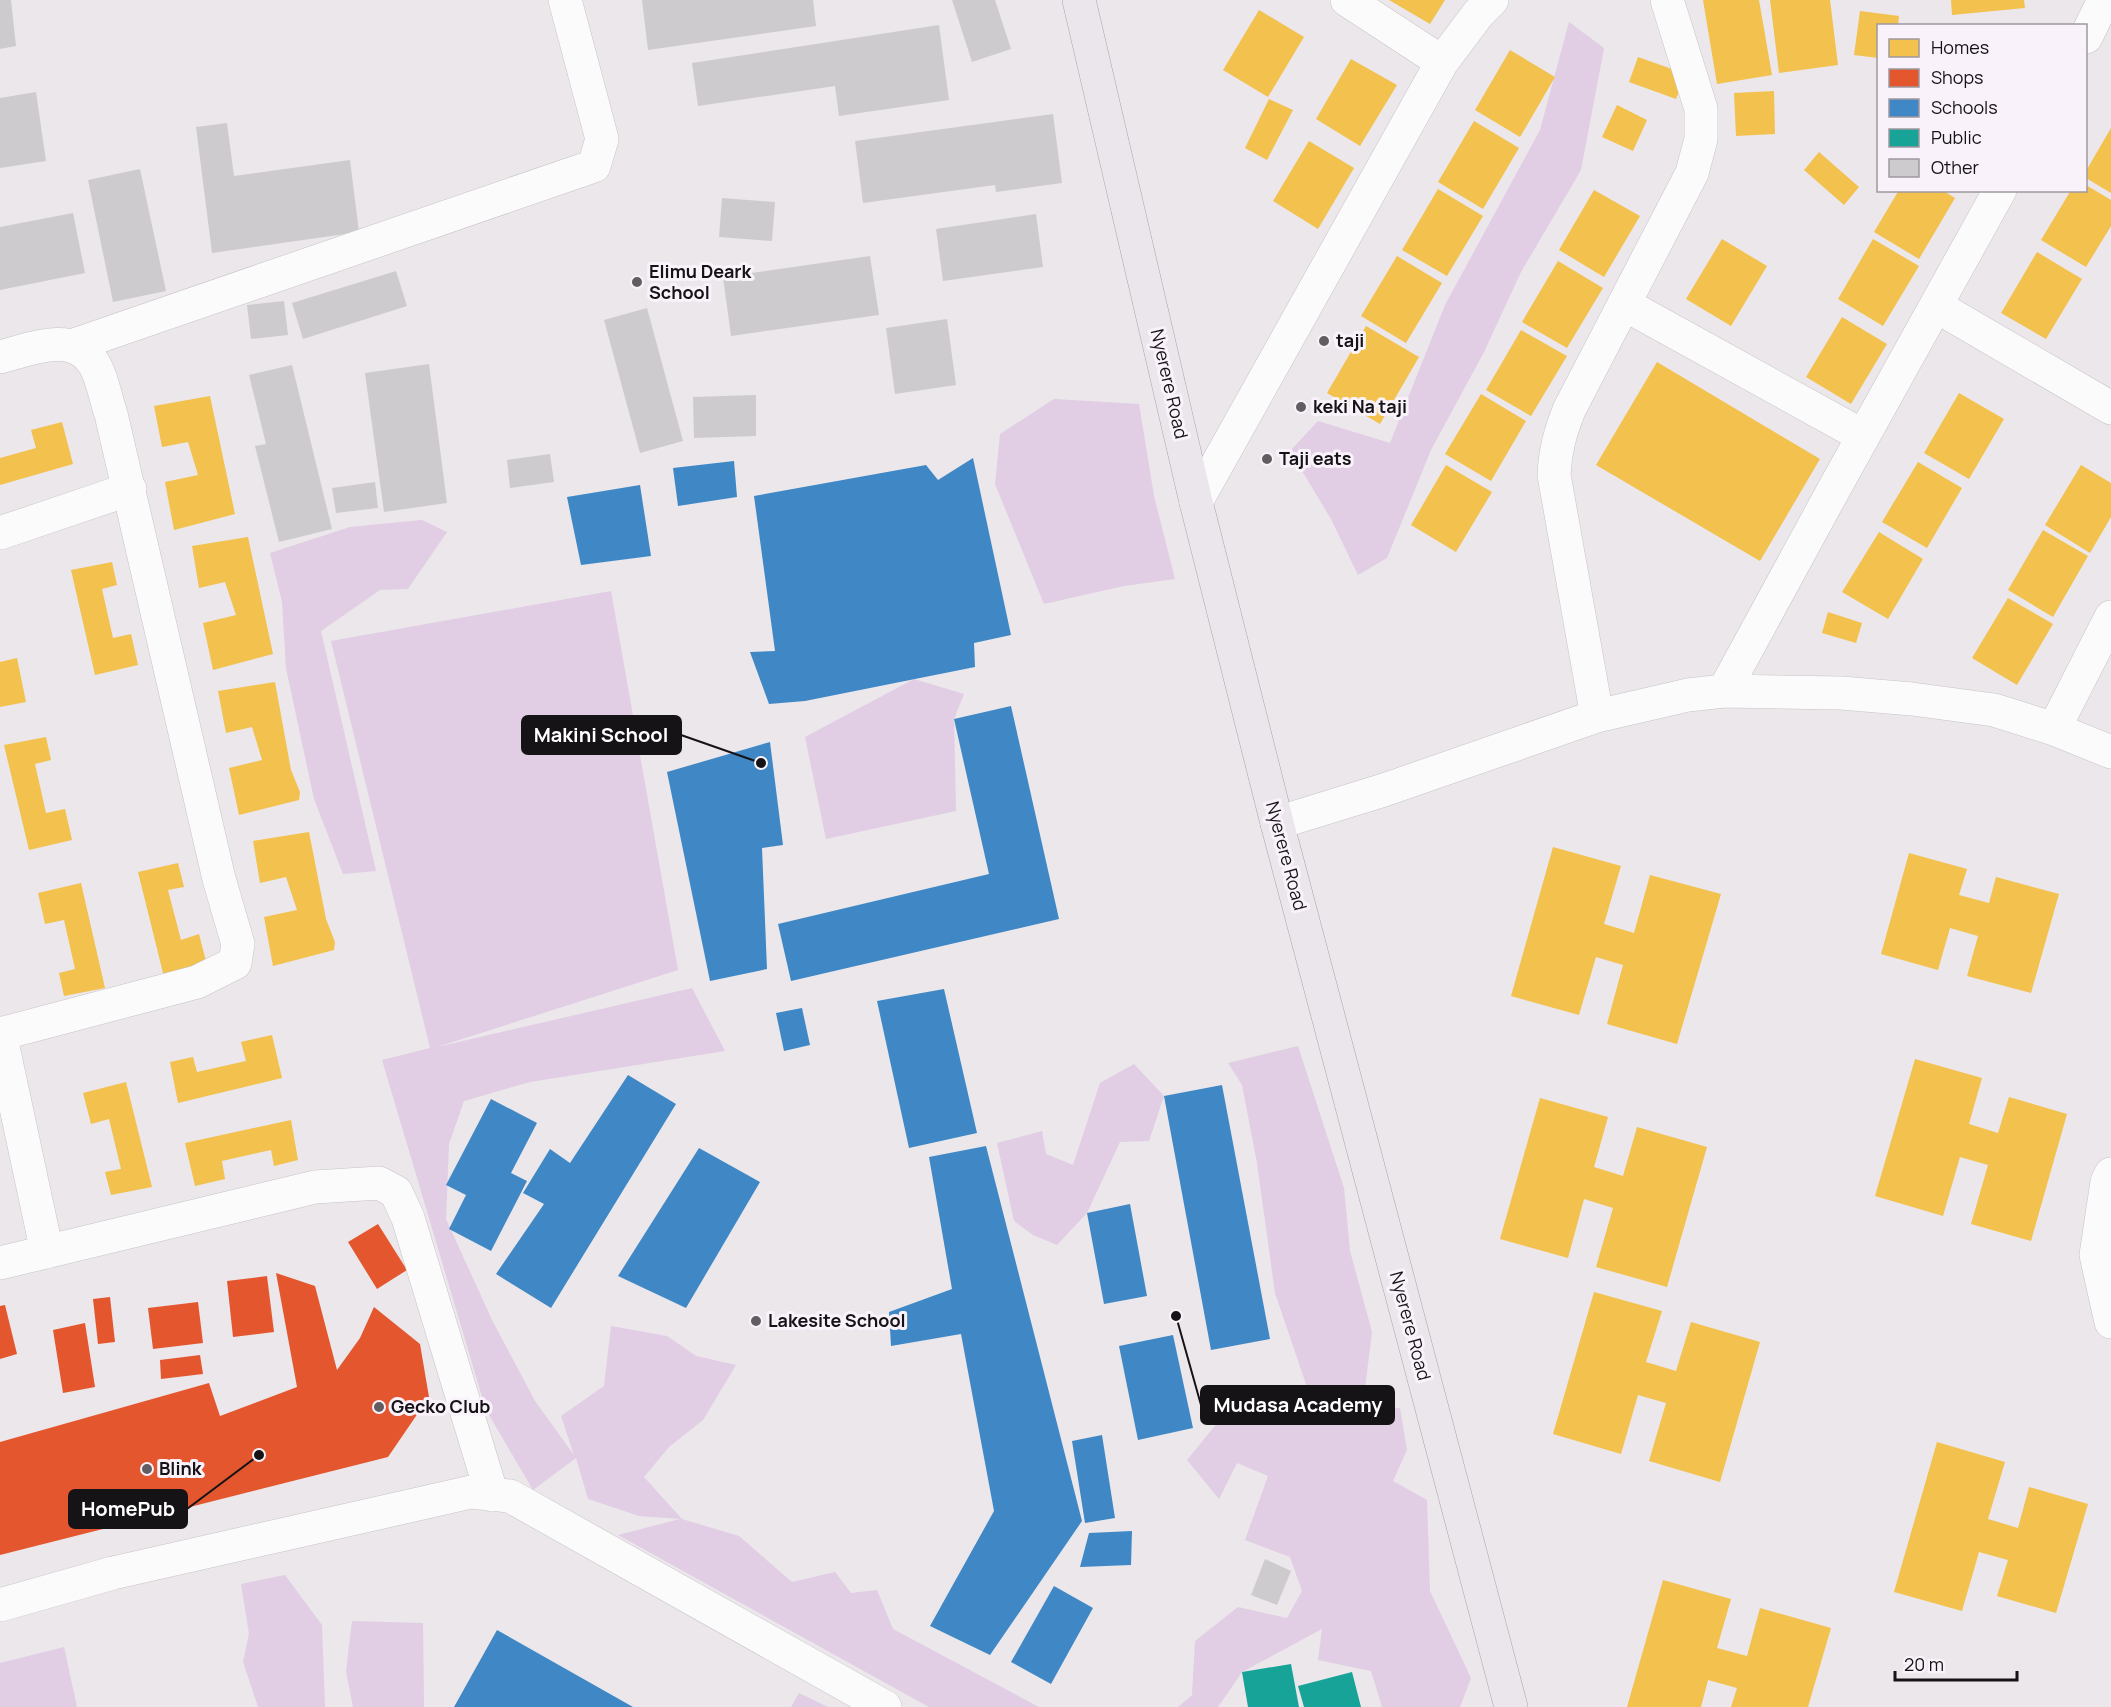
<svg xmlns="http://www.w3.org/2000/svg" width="2111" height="1707" viewBox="0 0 2111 1707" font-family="Manrope,sans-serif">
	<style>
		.green { fill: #e1cde4 }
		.homes { fill: #f2c14e }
		.shops { fill: #e4572e }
		.schools { fill: #3f88c5 }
		.public { fill: #17a398 }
		.building { fill: #cecbce }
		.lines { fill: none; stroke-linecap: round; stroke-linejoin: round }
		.minor-casing { stroke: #c6c3c6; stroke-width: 34 }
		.major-casing { stroke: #aba2ac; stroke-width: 34 }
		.minor { stroke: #fcfbfc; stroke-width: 33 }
		.major { stroke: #ebe6ec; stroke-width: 33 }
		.poi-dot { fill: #615d61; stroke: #f9f2fb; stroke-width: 2 }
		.labels { text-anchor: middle; stroke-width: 6; stroke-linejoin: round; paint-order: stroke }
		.poi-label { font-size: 18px; font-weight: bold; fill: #161316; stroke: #f9f2fb; text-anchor: start }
		.street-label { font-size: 18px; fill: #161316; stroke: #f9f2fb }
		.leader { fill: none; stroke: #161316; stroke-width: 2 }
		.callout-dot { fill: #161316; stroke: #f9f2fb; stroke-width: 2 }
		.callout { fill: #161316; stroke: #161316; stroke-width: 2 }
		.callout-label { font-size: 20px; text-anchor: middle; font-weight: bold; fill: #fff }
	</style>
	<rect width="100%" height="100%" fill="#ebe7eb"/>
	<path class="green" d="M1569,22L1604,48L1581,170L1521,272L1484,352L1431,450L1387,558L1358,575L1331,519L1290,451L1318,421L1390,443L1445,305L1540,130Z
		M1054,399L1139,404L1154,496L1175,579L1124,586L1044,604L995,484L1000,434Z
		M422,520L447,532L408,589L380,590L321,631L376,871L343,874L314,799L286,668L282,602L270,553L350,527Z
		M611,591L678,970L437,1047L692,988L725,1051L530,1082L464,1101L449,1144L446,1219L492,1320L535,1401L574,1455L561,1416L604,1386L611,1326L667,1336L696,1356L736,1365L703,1420L669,1447L644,1477L682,1519L739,1536L792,1582L835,1572L851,1593L877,1590L893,1629L1039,1707H929L618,1535L680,1519L639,1516L588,1499L576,1458L533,1490L486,1410L382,1060L430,1048L331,641Z
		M914,679L964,694L954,719L956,811L826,839L805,737Z
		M1298,1046L1344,1188L1350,1251L1372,1332L1365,1388L1309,1393L1275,1293L1257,1163L1242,1085L1228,1063Z
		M1134,1064L1164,1096L1149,1141L1120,1142L1087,1213L1057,1245L1033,1235L1014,1221L997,1143L1042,1131L1046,1154L1073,1165L1100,1083Z
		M1271,1401L1339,1412L1400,1408L1407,1450L1393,1481L1427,1500L1430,1591L1471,1678L1460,1707H1382L1371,1671L1318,1660L1322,1629L1242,1672L1218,1707H1178L1192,1695L1195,1641L1238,1607L1287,1618L1302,1591L1290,1557L1245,1540L1268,1476L1237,1463L1219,1499L1187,1460L1232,1405Z
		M285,1575L322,1625L325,1707H258L243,1662L249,1634L241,1584Z
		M352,1621L423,1623L424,1707H353L346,1671Z
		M64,1647L77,1707H0V1663Z
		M799,1693L828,1707H791Z"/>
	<path class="homes" d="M1389,0H1445L1430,24Z
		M1703,0H1759L1772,75L1717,84Z
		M1770,0H1830L1838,65L1779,73Z
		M1951,0H2024L2025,8L1952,15Z
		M1259,10L1304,37L1268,97L1223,70Z
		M1860,11L1899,16L1898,26H1878V58L1854,55Z
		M1510,50L1555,77L1520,137L1475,110Z
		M1638,57L1686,74L1676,99L1629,82Z
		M1351,59L1397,85L1360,146L1316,119Z
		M1774,91L1775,134L1736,136L1734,93Z
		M1269,99L1293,110L1267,160L1245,148Z
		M1617,105L1647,120L1633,151L1602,137Z
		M1474,121L1519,148L1483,209L1438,182Z
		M2111,128V193L2086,178V171Z
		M1309,141L1354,168L1318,229L1273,201Z
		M1819,152L1859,187L1844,205L1804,170Z
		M2086,185L2111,200V226L2086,267L2041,240L2071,190H2086Z
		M1438,189L1483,216L1447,276L1402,250Z
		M1594,190L1640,216L1604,277L1559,250Z
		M1899,190H1942L1955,198L1919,259L1874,232Z
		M1722,239L1767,266L1731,326L1686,299Z
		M1873,239L1919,266L1883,326L1838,299Z
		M2037,252L2082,279L2046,339L2001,313Z
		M1397,256L1442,283L1406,343L1361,316Z
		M1558,261L1603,288L1567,348L1522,322Z
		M1842,317L1887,344L1851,404L1806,377Z
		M1366,326L1419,357L1380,424L1327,393Z
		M1521,330L1567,356L1531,416L1486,390Z
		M1657,362L1820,459L1760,561L1596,465Z
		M1959,393L2004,419L1969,479L1924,453Z
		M1481,394L1526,421L1491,481L1445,454Z
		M210,396L235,514L174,530L165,482L198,475L188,442L162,447L154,406Z
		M62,422L73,464L0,485V458L36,448L31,430Z
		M1918,462L1962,488L1927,548L1882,522Z
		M1446,465L1492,492L1456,552L1411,525Z
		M2081,465L2111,483V517L2090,553L2045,525Z
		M2043,530L2088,556L2053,617L2008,590Z
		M1879,532L1923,559L1888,619L1842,592Z
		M248,537L273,654L213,670L203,623L236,615L225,582L199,588L192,546Z
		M112,562L117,585L102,589L113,638L131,634L138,665L95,675L71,570Z
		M2008,598L2053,624L2017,685L1972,658Z
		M1828,612L1862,623L1856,643L1822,633Z
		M17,658L26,702L0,707V662Z
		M275,682L291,770L300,792L299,800L239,815L229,768L262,760L252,727L226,733L218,691Z
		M46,737L51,760L35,764L46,813L65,809L72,840L29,850L4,745Z
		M309,832L326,919L335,942L334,950L273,966L264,917L297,910L286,877L260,883L253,841Z
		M1553,847L1621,866L1604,924L1634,933L1650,875L1721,894L1677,1044L1607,1024L1623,965L1596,957L1579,1015L1511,996Z
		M1909,853L1967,869L1959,895L1989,903L1996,877L2059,894L2031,993L1967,976L1978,936L1950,928L1938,970L1881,954Z
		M178,863L184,887L168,890L181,940L199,934L207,965L164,977L138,872Z
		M81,883L105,988L64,996L59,973L75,969L64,920L45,924L38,893Z
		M272,1035L282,1078L178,1103L170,1062L193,1057L197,1072L246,1061L241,1042Z
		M1915,1059L1982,1078L1969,1124L1998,1133L2009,1097L2067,1114L2031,1241L1971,1224L1988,1165L1960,1157L1943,1216L1875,1196Z
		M126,1082L152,1187L111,1195L105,1172L121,1169L109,1119L91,1124L83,1093Z
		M1540,1098L1608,1117L1594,1167L1623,1176L1637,1127L1707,1147L1667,1287L1596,1267L1613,1208L1584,1199L1568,1258L1500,1239Z
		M291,1120L298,1160L274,1166L271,1150L222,1161L225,1179L195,1186L185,1143Z
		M1594,1292L1662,1311L1646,1362L1676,1371L1691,1322L1760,1342L1720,1482L1649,1461L1666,1403L1638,1395L1621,1454L1553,1434Z
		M1937,1442L2005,1462L1988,1519L2018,1528L2029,1487L2088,1504L2056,1613L1997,1596L2008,1560L1979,1552L1962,1611L1894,1592Z
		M1663,1580L1731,1599L1717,1648L1747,1656L1760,1608L1831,1628L1808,1707H1731L1737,1688L1708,1680L1701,1707H1627Z"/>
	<path class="shops" d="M378,1224L407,1270L377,1289L348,1242Z
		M276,1273L315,1286L337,1370L360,1338L374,1307L420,1344L429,1397L388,1457L0,1555V1442L209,1383L220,1416L297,1387Z
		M267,1276L274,1332L233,1337L227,1281Z
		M110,1297L115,1342L98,1344L93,1299Z
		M198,1302L203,1343L153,1349L148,1308Z
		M5,1305L17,1354L0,1359V1306Z
		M85,1323L95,1387L63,1393L53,1330Z
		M200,1355L203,1374L161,1379L160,1360Z"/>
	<path class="schools" d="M973,458L1011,635L974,643L975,667L805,701L769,704L750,652L775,651L754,496L926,465L938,480Z
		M734,461L737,497L678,506L673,468Z
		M640,485L651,556L581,565L567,497Z
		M1011,706L1059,919L791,981L778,924L989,874L954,719Z
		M770,742L783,845L762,848L767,969L710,981L667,772Z
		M944,989L977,1133L909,1148L877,1001Z
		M802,1008L810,1045L784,1051L776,1013Z
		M628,1075L676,1104L551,1308L496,1274L544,1204L523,1193L550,1149L570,1163Z
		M1222,1085L1270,1339L1211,1350L1164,1096Z
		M491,1099L537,1123L511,1173L527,1181L491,1251L449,1229L466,1195L446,1185Z
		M986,1146L1082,1521L990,1655L930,1626L994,1511L961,1334L891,1346L889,1312L952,1289L929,1157Z
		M699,1148L760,1182L686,1308L618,1276Z
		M1130,1204L1147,1296L1104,1304L1087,1213Z
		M1173,1335L1193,1428L1138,1440L1119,1346Z
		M1102,1435L1115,1518L1085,1523L1072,1441Z
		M1132,1531L1131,1565L1080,1567L1089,1533Z
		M1054,1586L1093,1608L1051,1684L1011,1662Z
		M497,1630L633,1707H454Z"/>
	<path class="public" d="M1291,1664L1299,1707H1248L1242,1672Z
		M1352,1672L1361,1707H1304L1298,1686Z"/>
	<path class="building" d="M0,0H11L16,46L0,49Z
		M642,0H813L816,26L648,50Z
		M952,0H995L1011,49L972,62Z
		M939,25L949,100L839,116L835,86L698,106L692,63Z
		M36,92L46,161L0,168V98Z
		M1053,114L1062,183L996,192L995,185L863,203L855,141Z
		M227,123L234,176L350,160L359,232L212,253L196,127Z
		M140,169L166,291L113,302L88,180Z
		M722,198L775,202L772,241L719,237Z
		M73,213L85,273L0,290V227Z
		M1036,214L1043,267L943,281L936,229Z
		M870,256L879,315L731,336L723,277Z
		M396,271L407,306L303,339L292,303Z
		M284,301L288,335L251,339L247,305Z
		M647,308L683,441L640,453L604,320Z
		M947,319L956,385L895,394L886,328Z
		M429,364L447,503L384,512L365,373Z
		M292,365L332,529L279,542L255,446L266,444L249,375Z
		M756,395V436L694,438L693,397Z
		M550,454L554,482L510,488L507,460Z
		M375,482L378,508L336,513L332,488Z
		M1265,1559L1291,1571L1277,1605L1251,1595Z"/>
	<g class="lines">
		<g class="minor-casing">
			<path id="minor" d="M1347,0L1442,62
				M2086,37L2104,0
				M1624,304L1863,436
				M1936,306L2111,408
				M74,345L594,166L602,139L565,0
				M0,357C28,350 72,331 92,361C101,372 106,400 111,414L219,879L238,944L235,963L197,982L0,1034
				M1196,502L1442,62L1478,14L1492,0
				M0,533L130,489
				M1724,691L1834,489L2000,190
				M1597,716L1554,475C1555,451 1560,433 1569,410L1692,173L1701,139V109L1667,0
				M2054,729L2111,617
				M1277,823L1384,790L1597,716L1688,695L1724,691L1841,693L1912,699L1994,710L2054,729L2111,752
				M0,1033L47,1252
				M2111,1174L2107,1182L2096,1255L2111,1322
				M0,1263L315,1187L379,1183L396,1192L408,1218L492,1495
				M0,1605L113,1573L471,1492L510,1496L885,1707"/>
		</g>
		<g class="major-casing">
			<path id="major" d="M1079,0L1196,502L1277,823L1511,1707"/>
		</g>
		<use href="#minor" class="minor"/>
		<use href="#major" class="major"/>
	</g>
	<g class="poi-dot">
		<circle cx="637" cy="282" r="6"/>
		<circle cx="1324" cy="341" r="6"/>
		<circle cx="1301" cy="407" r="6"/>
		<circle cx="1267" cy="459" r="6"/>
		<circle cx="756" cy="1321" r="6"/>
		<circle cx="379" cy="1407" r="6"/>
		<circle cx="147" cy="1469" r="6"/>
	</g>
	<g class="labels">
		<g class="poi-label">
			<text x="649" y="278">Elimu Deark<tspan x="649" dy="21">School</tspan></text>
			<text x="1336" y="347">taji</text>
			<text x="1313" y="413">keki Na taji</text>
			<text x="1279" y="465">Taji eats</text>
			<text x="768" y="1327">Lakesite School</text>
			<text x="391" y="1413">Gecko Club</text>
			<text x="159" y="1475">Blink</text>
		</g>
		<g class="street-label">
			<text transform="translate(1169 384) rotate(77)" y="6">Nyerere Road</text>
			<text transform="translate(1286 856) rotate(75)" y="6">Nyerere Road</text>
			<text transform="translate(1410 1326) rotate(75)" y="6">Nyerere Road</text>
		</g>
	</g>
	<path class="leader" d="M761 763L681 735M1176 1316L1201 1405M259 1455L187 1509"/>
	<g class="callout-dot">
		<circle cx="761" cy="763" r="6"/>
		<circle cx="1176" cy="1316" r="6"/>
		<circle cx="259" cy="1455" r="6"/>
	</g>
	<g class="callout">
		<rect x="522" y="716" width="159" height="38" rx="6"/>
		<rect x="1201" y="1386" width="193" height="38" rx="6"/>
		<rect x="69" y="1490" width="118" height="38" rx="6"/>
	</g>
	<g class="callout-label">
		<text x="601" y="742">Makini School</text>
		<text x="1298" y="1412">Mudasa Academy</text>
		<text x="128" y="1516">HomePub</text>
	</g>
	<rect x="1877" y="24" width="210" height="168" fill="#f9f2fb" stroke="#9e999f" stroke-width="1.5"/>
	<rect x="1889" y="39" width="30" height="18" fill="#f2c14e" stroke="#9e999f" stroke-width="1.5"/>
	<text x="1931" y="54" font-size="18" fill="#161316">Homes</text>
	<rect x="1889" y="69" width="30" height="18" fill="#e4572e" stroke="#9e999f" stroke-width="1.5"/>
	<text x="1931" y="84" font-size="18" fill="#161316">Shops</text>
	<rect x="1889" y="99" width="30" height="18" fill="#3f88c5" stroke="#9e999f" stroke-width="1.5"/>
	<text x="1931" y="114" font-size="18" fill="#161316">Schools</text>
	<rect x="1889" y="129" width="30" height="18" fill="#17a398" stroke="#9e999f" stroke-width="1.5"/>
	<text x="1931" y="144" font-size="18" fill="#161316">Public</text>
	<rect x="1889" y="159" width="30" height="18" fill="#cecbce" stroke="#9e999f" stroke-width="1.5"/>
	<text x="1931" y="174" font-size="18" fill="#161316">Other</text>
	<path d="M1895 1671v9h122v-9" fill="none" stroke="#161316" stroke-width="3"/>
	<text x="1904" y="1671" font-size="18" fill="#161316" stroke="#f9f2fb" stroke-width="4.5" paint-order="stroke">20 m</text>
</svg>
